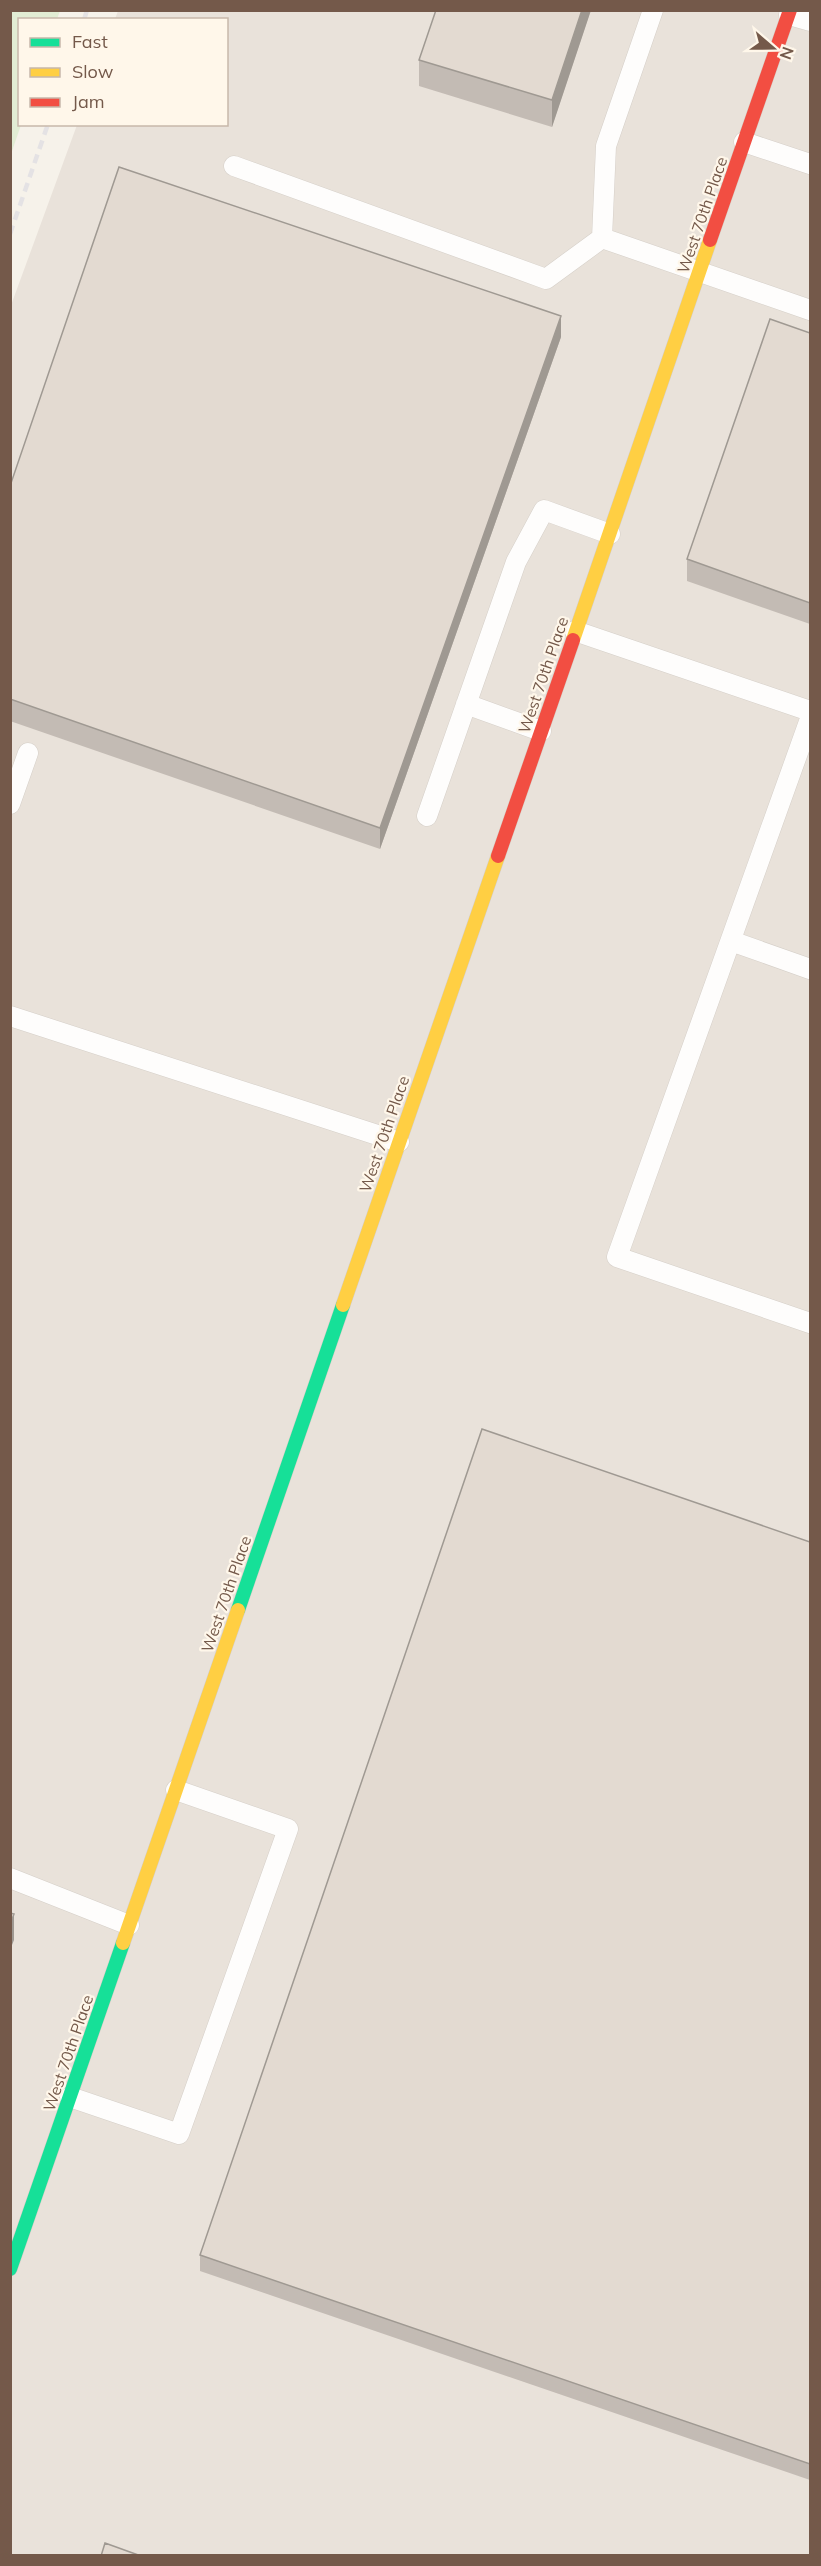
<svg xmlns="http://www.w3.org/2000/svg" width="821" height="2566" viewBox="0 0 821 2566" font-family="Mulish,sans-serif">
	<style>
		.industrial { fill: #e9e2da }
		.green { fill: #e2edd4 }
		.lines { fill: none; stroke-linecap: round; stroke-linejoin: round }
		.lane-casing { stroke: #d5cfc8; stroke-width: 21 }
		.fast-casing { stroke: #d5cec6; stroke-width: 15 }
		.slow-casing { stroke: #d5cec6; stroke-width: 15 }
		.jam-casing { stroke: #d5cec6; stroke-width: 15 }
		.lane { stroke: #fefdfc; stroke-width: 20 }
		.fast { stroke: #16e098; stroke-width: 14 }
		.slow { stroke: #ffcf43; stroke-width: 14 }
		.jam { stroke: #f24e42; stroke-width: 14 }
		.rail { stroke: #e4e2e4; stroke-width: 4.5; stroke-dasharray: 9 6; stroke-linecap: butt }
		.wall { fill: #c3bbb4 }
		.shaded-wall { fill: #9f9992 }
		.building { fill: #e3dad1; stroke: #9f9992; stroke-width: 1.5 }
		.labels { text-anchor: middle; stroke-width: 4.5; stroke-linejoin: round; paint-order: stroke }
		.street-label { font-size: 16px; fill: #74594a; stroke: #fff7ea }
	</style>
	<rect width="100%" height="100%" fill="#f6f2ea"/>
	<path class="industrial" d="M118,11H810V2555H11L10,308L77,125L226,124V20L115,19Z"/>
	<path class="green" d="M11,10L60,11L57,19L20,20L21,125L11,154Z"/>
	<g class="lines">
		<g class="lane-casing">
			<path id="lane" d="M789,15L810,21
				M744,142L810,164
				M234,166L546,279L602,238L810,310
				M602,238L606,146L653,10
				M575,631L810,711
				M466,704L541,731
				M810,719L617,1257L810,1323
				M10,804L28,753
				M427,816L516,562L544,510L610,534
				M731,941L810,969
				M10,1016L399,1142
				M10,1878L129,1925
				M70,2097L179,2134L288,1829L176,1790"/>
		</g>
		<g class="fast-casing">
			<path id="fast" d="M238,1610L343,1305
				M10,2269L123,1943"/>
		</g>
		<g class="slow-casing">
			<path id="slow" d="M573,640L710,240
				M343,1305L498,856
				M123,1943L238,1610"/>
		</g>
		<g class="jam-casing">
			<path id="jam" d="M710,240L790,10
				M498,856L573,640"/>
		</g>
		<use href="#lane" class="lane"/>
		<use href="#fast" class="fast"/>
		<use href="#slow" class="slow"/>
		<use href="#jam" class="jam"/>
		<path class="rail" d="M84,20L87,10
			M10,234L48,124"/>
	</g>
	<path class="wall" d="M591,10L552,127L419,86V60Z
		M810,333V624L687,581V559Z
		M561,337L380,849L10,721V486Z
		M810,1542V2480L200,2271V2255Z"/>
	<path class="shaded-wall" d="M582,10H591L552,127V100Z
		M561,316V337L380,849V828Z
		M14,1914V1940L10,1950V1924Z"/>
	<path class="building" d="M436,10H582L552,100L419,60Z
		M119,167L561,316L380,828L10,699V486Z
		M770,319L810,333V603L687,559Z
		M482,1429L810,1542V2464L200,2255Z
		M10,1913L14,1914L10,1924Z
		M105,2543L141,2556H101Z"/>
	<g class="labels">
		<g class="street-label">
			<text transform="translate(702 215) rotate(-71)" y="6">West 70th Place</text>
			<text transform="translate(543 675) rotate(-71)" y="6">West 70th Place</text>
			<text transform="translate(384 1134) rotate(-71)" y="6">West 70th Place</text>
			<text transform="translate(226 1594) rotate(-71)" y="6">West 70th Place</text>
			<text transform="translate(68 2053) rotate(-71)" y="6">West 70th Place</text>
		</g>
	</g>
	<rect width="821" height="2566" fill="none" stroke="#74594a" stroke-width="24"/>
	<rect x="18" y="18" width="210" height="108" fill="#fff7ea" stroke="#c7b8aa" stroke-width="1.5"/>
	<rect x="30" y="38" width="30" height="9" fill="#16e098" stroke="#c7b8aa" stroke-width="1.5"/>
	<text x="72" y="48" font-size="18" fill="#74594a">Fast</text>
	<rect x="30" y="68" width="30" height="9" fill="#ffcf43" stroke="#c7b8aa" stroke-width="1.5"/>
	<text x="72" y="78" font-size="18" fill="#74594a">Slow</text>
	<rect x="30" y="98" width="30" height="9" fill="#f24e42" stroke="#c7b8aa" stroke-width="1.5"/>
	<text x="72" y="108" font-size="18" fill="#74594a">Jam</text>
	<g transform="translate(773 48) rotate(110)" stroke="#fff7ea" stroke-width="4.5" paint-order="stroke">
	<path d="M0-4.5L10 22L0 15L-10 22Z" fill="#74594a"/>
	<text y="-9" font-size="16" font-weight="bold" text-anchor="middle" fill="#74594a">N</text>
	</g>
</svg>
